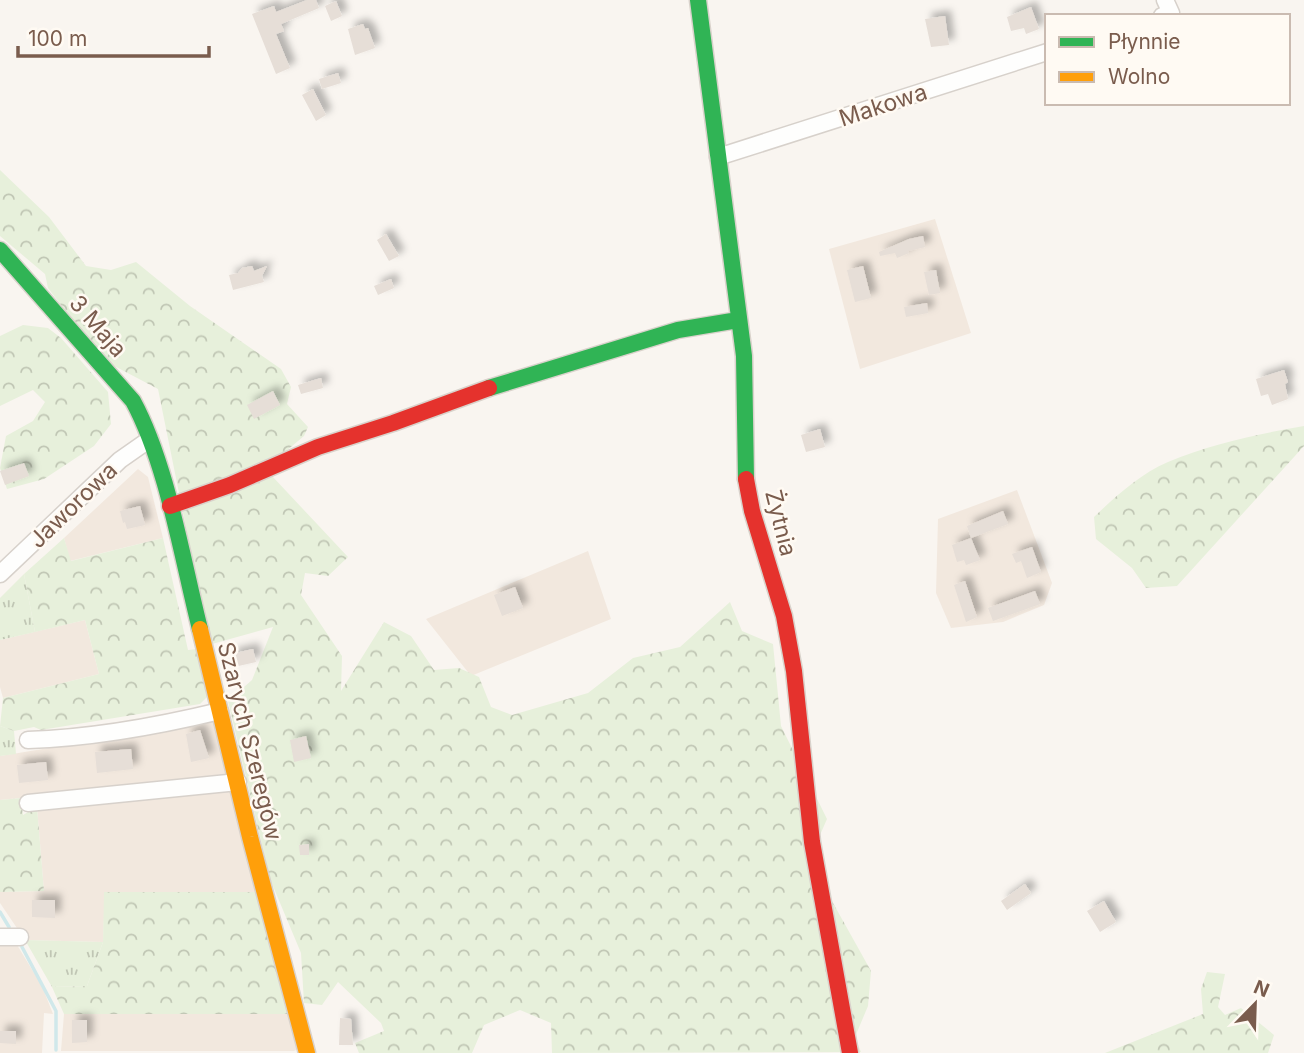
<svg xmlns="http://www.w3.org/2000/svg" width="1304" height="1053" viewBox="0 0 1304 1053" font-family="Inter,sans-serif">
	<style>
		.residential { fill: #f2e8de }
		.grass { fill: url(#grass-tufts) }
		.forest { fill: url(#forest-crowns) }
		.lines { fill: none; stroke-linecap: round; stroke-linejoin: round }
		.stream { stroke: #d0e8ea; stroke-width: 3.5 }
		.building { fill: #e6ded7; filter: url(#shadow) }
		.street-casing { stroke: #d7d1cb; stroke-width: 19 }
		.fast-casing { stroke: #d9d2cb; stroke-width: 19 }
		.slow-casing { stroke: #d9d2cb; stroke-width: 19 }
		.jam-casing { stroke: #d9d2cb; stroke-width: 19 }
		.street { stroke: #fefefd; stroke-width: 16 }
		.fast { stroke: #30b455; stroke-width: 16 }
		.slow { stroke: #ff9f0a; stroke-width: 16 }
		.jam { stroke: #e5322d; stroke-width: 16 }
		.labels { text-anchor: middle; stroke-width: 5; stroke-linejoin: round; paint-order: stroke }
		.street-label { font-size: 23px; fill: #7a5c4d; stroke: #fffaf3 }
	</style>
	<defs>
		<pattern id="grass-tufts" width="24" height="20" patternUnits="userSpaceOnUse" patternTransform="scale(1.75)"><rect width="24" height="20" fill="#e7f0db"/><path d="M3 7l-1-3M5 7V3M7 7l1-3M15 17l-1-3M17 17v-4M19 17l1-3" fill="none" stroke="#c0c6b4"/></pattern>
		<pattern id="forest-crowns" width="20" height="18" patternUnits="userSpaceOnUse" patternTransform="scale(1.75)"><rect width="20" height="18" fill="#e7f0db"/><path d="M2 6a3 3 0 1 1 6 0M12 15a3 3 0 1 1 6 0" fill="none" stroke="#c0c6b4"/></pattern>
		<filter id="shadow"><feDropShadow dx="6" dy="-6" stdDeviation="3.5" flood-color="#0004"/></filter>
	</defs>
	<rect width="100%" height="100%" fill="#f9f5f0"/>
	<path class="residential" d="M935,219L971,333L860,369L829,249Z
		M138,469L148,477L163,538L70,561L64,538Z
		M1017,490L1052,583L1044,605L1003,622L951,628L936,593L938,519Z
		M588,551L611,619L471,676L426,619Z
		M85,620L99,674L3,698L0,687V640Z
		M213,721L231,777L0,800V756Z
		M234,789L260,892H105L103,942L25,940L0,903V892L44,891L37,807Z
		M0,940H14L42,986L53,1014L44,1013L42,1053H0Z
		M64,1014H289L298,1049L294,1051H61Z"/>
	<path class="grass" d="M24,574L35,632L0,640V598Z
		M0,726L14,731L16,754L0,756Z
		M25,940L103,942L87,986L52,987Z"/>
	<path class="forest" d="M0,170L49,217L86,266L111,270L136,262L190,306L281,369L291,387L287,404L308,427L304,436L273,462L272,476L348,557L328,576L305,573L301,595L342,656L341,691L384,622L411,636L434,670L459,668L479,677L491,707L512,715L588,693L633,658L680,647L730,602L742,631L773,644L781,726L827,819L809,860L871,971L868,1006L855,1037L861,1052L552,1053L551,1023L520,1010L484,1025L472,1053H359L355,1043L384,1031L381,1023L338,982L322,1005L304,1003L301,953L270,879L228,701L252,680L273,627L212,644L201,602L158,389L103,360L48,288L45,274L0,236Z
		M23,325L48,328L61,338L108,392L111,424L94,446L44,479L7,489L0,468L6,436L33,421L45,402L33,390L0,406V336Z
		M1304,426V446L1177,586L1146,588L1132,568L1096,539L1094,517C1116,496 1140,474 1168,462C1211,444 1258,434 1304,426Z
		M64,538L71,561L163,538L188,650L197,649L208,696L200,704L41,730L34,727L14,731L0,726L3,698L99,674L85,620L35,632L24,574Z
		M21,798L23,815L37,807L44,891L0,892V800Z
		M104,892H260L289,1014H64L52,987L87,986L103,942Z
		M1207,972L1225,974L1218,1007L1225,1015L1241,1008L1274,1035L1268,1053H1105L1203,1014L1201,989Z"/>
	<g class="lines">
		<path class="stream" d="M0,912L9,927
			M22,947L56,1011V1050"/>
	</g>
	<path class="building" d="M307,0H316L319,8L281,24L284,31L276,34L290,68L276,74L252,14L274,6L276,12Z
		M336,1L342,16L331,21L325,6Z
		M1031,7L1039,29L1026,34L1024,28L1011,31L1007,17Z
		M945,16L949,45L931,47L925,19Z
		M363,24L365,29L368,28L375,48L355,55L348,29Z
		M338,73L341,83L322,89L319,79Z
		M313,89L326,115L316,121L302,95Z
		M386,234L399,256L389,261L377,240Z
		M923,236L925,247L908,251L909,253L897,258L895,253L880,256L879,252L909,239Z
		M252,266L254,271L267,266L262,276L264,282L233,290L229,275L238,273L242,268Z
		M863,266L871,298L855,302L847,270Z
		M936,270L940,293L929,295L924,272Z
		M391,279L394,288L378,295L374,286Z
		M927,303L928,313L906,317L904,307Z
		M1284,370L1288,382L1285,384L1288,399L1272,405L1268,394L1261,396L1256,379Z
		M321,378L323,388L301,394L298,385Z
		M273,391L280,405L254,419L247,405Z
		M820,429L825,447L806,452L801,435Z
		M24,463L29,476L5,485L0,471Z
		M140,506L145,525L127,529L125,522L123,523L120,511Z
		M1003,511L1008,524L971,538L967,526Z
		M971,538L980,560L966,565L964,560L957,562L952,545Z
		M1032,547L1041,572L1027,578L1021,561L1016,563L1012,554Z
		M965,581L977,617L966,622L954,585Z
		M515,587L523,608L502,616L494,595Z
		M1035,591L1040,604L993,621L988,608Z
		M253,649L256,662L234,667L231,654Z
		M200,730L209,758L191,762L186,734Z
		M306,736L311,758L294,762L290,740Z
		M131,749L133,769L97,773L95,752Z
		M46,762L48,780L19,783L17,765Z
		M309,844V855H300L299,845Z
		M1025,884L1031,893L1007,910L1001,901Z
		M32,900H55V918L32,917Z
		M1104,901L1116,922L1100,932L1087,911Z
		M340,1018L351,1019L353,1045H339Z
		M72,1020H87V1042L72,1043Z
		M0,1031H16V1044L0,1043Z"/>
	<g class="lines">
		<g class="street-casing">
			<path id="street" d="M1162,16L1171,13L1165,0
				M718,157L1047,52
				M0,574L120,460L150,439
				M28,740C92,738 158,726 220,711
				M28,803L238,782
				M0,937H20"/>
		</g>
		<g class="fast-casing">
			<path id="fast" d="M698,0L744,356L746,479
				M0,250L133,401C167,464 182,558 200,629
				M489,388L678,330L738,320"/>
		</g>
		<g class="slow-casing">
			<path id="slow" d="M200,629L250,837L307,1053"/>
		</g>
		<g class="jam-casing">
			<path id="jam" d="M746,479L752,511L784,616L794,671L812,842L850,1053
				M170,506L230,485L318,447L393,423L489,388"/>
		</g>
		<use href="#street" class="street"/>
		<use href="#fast" class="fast"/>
		<use href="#slow" class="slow"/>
		<use href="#jam" class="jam"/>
	</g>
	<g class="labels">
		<g class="street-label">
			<text transform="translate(883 105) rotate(-18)" y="8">Makowa</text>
			<text transform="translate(98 326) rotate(49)" y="8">3 Maja</text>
			<text transform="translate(73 505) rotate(-44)" y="8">Jaworowa</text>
			<text transform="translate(781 523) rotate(76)" y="8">Żytnia</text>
			<text transform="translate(250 741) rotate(76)" y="8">Szarych Szeregów</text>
		</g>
	</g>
	<rect x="1045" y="14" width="245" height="91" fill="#fffaf3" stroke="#cabbb1" stroke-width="2"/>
	<rect x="1059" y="37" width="35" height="10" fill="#30b455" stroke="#cabbb1" stroke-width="2"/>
	<text x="1108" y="49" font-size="21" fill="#7a5c4d">Płynnie</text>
	<rect x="1059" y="72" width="35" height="10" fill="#ff9f0a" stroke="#cabbb1" stroke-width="2"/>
	<text x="1108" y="84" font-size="21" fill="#7a5c4d">Wolno</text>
	<g transform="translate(1255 1004) rotate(23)" stroke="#fffaf3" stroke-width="5" paint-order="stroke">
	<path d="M0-5L12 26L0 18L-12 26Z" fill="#7a5c4d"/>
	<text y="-10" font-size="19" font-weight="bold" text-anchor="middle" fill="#7a5c4d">N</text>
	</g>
	<path d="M18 46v10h191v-10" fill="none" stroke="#7a5c4d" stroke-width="3.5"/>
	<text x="28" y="46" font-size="21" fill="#7a5c4d" stroke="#fffaf3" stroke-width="5" paint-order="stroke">100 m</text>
</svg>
